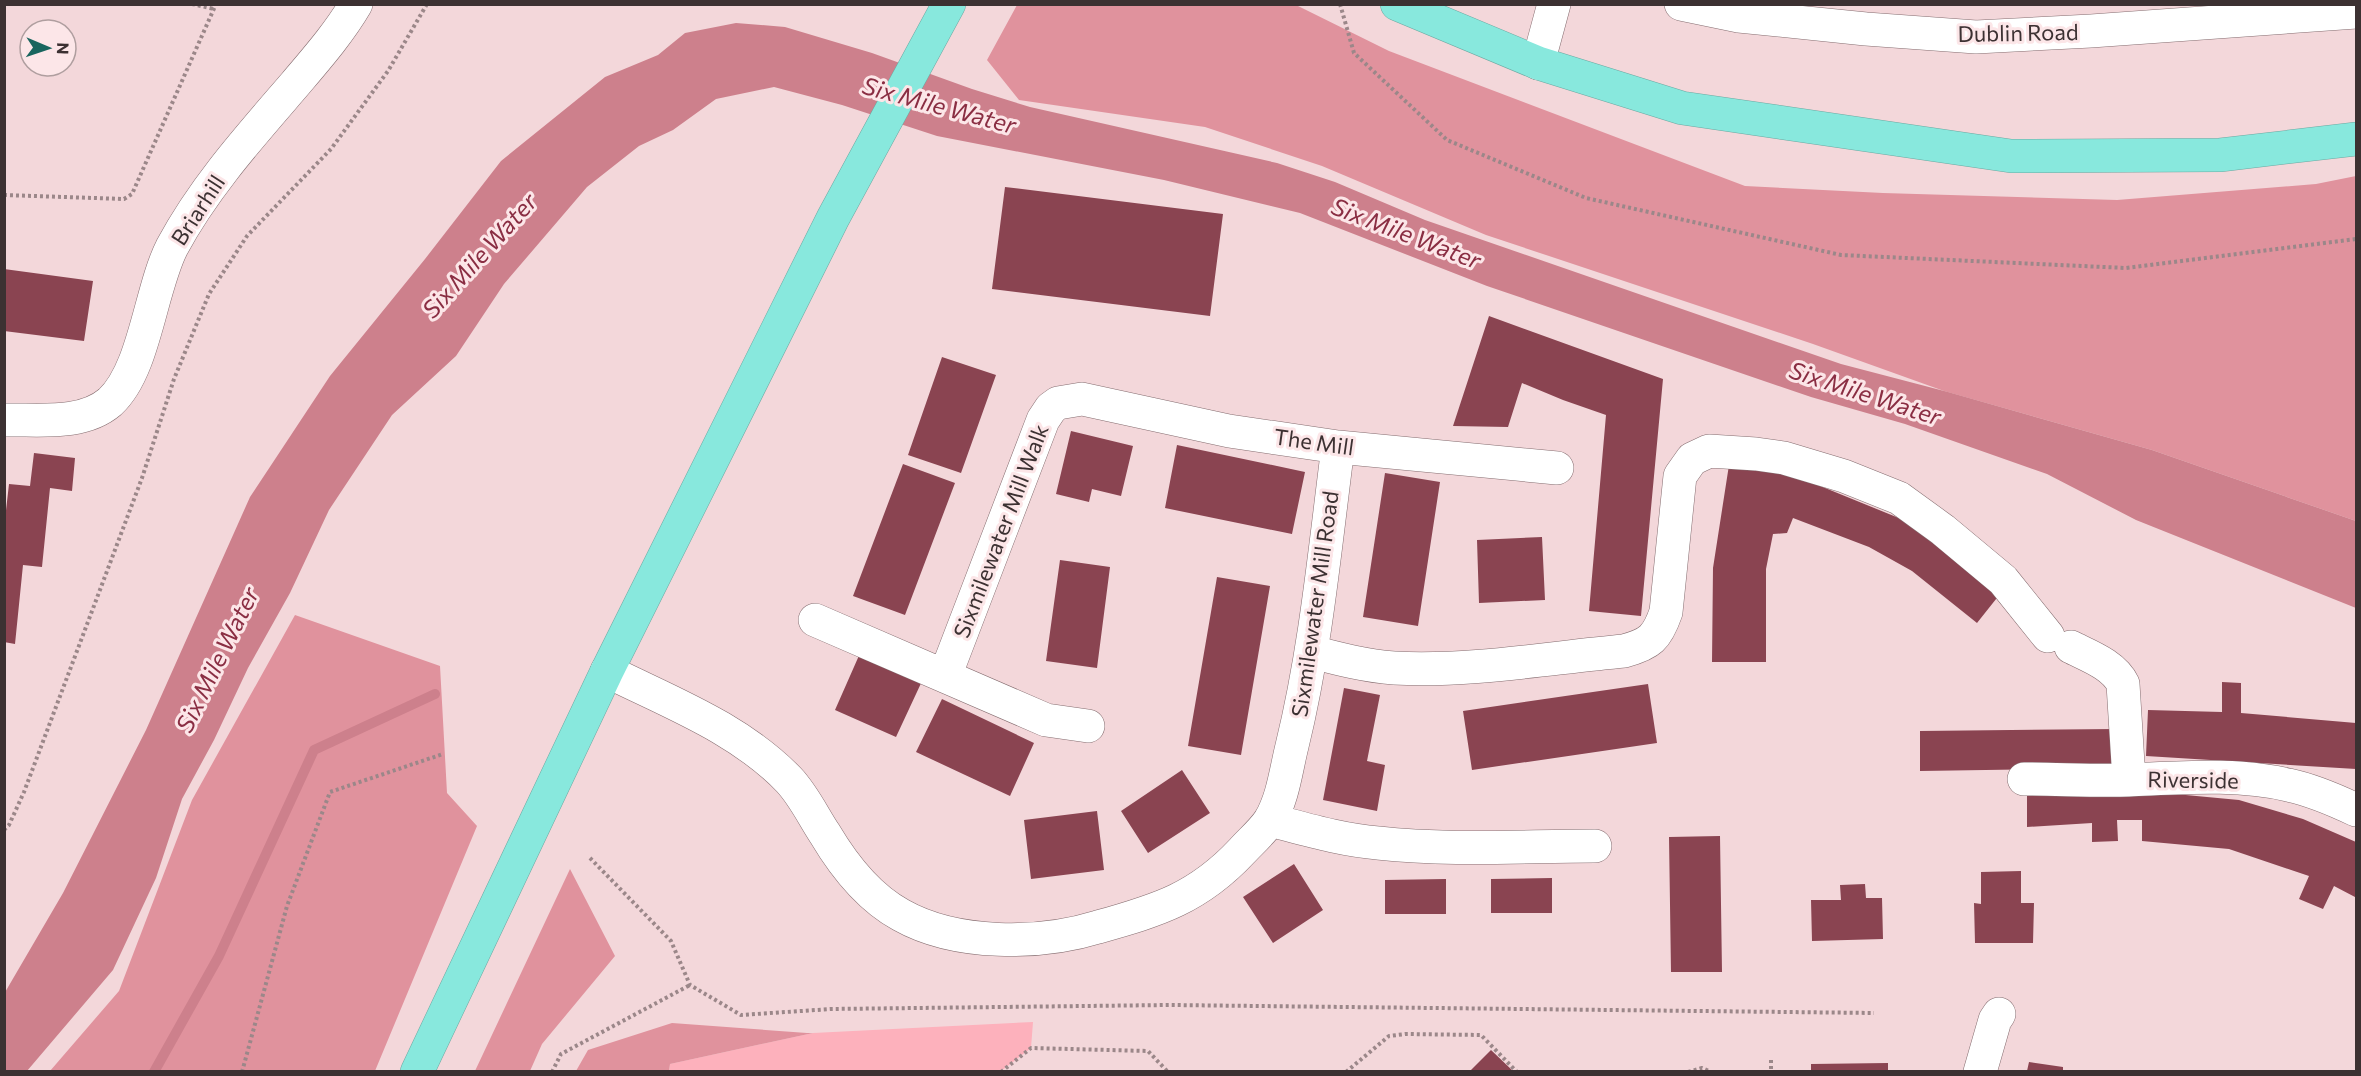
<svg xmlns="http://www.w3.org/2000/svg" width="2361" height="1076" viewBox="0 0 2361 1076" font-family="Commissioner,sans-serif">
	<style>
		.green { fill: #fdb1bc }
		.forest { fill: #e0929d }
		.water { fill: #cd808c }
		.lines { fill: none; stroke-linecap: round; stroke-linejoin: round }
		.stream { stroke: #cd808c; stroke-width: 10 }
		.building { fill: #8a4451 }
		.minor-casing { stroke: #856d70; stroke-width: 34 }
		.highway-casing { stroke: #6da8a1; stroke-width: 34 }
		.path { stroke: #9b8789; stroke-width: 4; stroke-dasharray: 3 3; stroke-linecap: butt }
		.minor { stroke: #fff; stroke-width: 33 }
		.highway { stroke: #88e8dd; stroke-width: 33 }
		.labels { text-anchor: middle; stroke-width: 6; stroke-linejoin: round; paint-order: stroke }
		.street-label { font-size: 22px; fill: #3c3132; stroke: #fce6e8 }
		.water-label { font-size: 24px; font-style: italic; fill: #8a2e43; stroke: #fce6e8 }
	</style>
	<rect width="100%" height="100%" fill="#f3d7da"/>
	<path class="green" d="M1033,1022L1031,1048L1001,1071L669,1072L670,1064L813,1033Z"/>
	<path class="forest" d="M1017,5H1296L1389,51L1745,186L1883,193L2117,200L2316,184L2356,176V521L2152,450L1944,391L1813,344L1486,235L1322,166L1205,127L1019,100L987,60Z
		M295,615L440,666L447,793L477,826L375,1071H50L119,991L192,800Z
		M570,869L615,956L542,1044L530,1071H475Z
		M672,1023L807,1033H813L670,1064L669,1071H576L588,1050Z"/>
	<path class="water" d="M736,23L785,27L872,53L972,89L1030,107L1277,163L1335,182L1425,220L1841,364L1948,392L2152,450L2356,521V608L2136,520L2047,474L1905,424L1811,397L1487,286L1300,213L1164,180L937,136L842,105L774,87L716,99L673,130L639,146L587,187L504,284L456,356L392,415L329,510L290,593L248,668L214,740L182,799L156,878L113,970L27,1071H5L4,994L63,893L146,730L250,497L330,376L425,259L501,161L605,77L658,55L685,33Z"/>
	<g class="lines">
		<path class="stream" d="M154,1072L219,956L314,750L435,694"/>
	</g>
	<path class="building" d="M1005,187L1223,214L1210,316L992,289Z
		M4,269L93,281L84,341L4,331Z
		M1489,316L1663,379L1641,616L1589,611L1606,415L1563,400L1522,383L1508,427L1453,426Z
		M942,357L996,375L961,473L908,455Z
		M1071,431L1133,446L1121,496L1092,489L1089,502L1056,494Z
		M1177,445L1305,472L1292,534L1165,508Z
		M34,453L75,458L72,491L50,488L42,567L23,565L15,644L4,642V528L9,484L30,486Z
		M903,464L955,483L905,615L853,596Z
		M1729,465L1812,472L1808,481L1938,534L2004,589L1977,623L1912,571L1869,547L1793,518L1787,533L1773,534L1766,569V662H1712L1713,568Z
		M1385,473L1440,482L1418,626L1363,617Z
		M1542,537L1545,600L1479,603L1477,540Z
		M1060,560L1110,567L1097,668L1046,661Z
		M1217,577L1270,586L1241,755L1188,746Z
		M861,651L923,679L896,737L835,710Z
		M2222,682L2241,683V713L2356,723V769L2146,756L2148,710L2222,712Z
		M1648,684L1657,743L1472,770L1463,711Z
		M1344,688L1380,695L1367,761L1385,765L1377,811L1323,800Z
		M942,699L1034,743L1010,796L916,752Z
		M2117,729L2118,768L1920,771V731Z
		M1182,770L1210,813L1148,853L1121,811Z
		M2092,791H2143L2239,800L2303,819L2356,842V894L2355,897L2334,886L2323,909L2299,899L2309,876L2229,849L2142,841V820H2117L2118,841L2092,842V823L2027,827V796Z
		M1097,811L1104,870L1031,879L1024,820Z
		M1720,836L1722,972H1671L1669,837Z
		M1294,864L1323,910L1273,943L1243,897Z
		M2021,871V903H2034L2033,943H1975L1974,903L1981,904V872Z
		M1552,878V913H1491V879Z
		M1446,879V914H1385V880Z
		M1865,884L1866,898H1882L1883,939L1812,941L1811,900H1841L1840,885Z
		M1491,1050L1513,1071H1470Z
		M2029,1062L2063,1067V1071H2027Z
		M1888,1063V1071H1811V1064Z"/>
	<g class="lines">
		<g class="minor-casing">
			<path id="minor" d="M1681,4L1739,16L1866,29L1976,37L2091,31L2356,12
				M1538,63L1554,4
				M4,420C38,419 82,426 110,402C145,370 150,290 172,247C204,187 251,135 295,84C317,58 339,33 356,4
				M815,620L1046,720L1088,726
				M2071,647C2089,656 2114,665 2123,684L2129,780
				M1312,652C1339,659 1366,666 1394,668C1470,672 1548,658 1624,651C1650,644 1657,638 1666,612L1680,476L1692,459L1709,451L1756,454L1784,458L1844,476L1899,498L1943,530L2003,580L2048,636
				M607,671C669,702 739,728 789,780C804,796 813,816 825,834C844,866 868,897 901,915C956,946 1040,945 1098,927C1159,910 1198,898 1242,851C1251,841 1263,831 1270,820C1283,798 1286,770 1292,746C1316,648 1325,547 1338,447
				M945,676L1043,420L1051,408L1058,403L1082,399L1229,431L1338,447L1557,468
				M2024,779C2059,779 2094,781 2129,780C2180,778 2238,773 2288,785C2312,790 2335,800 2356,810
				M1270,820C1305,829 1341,840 1378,843C1450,851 1523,846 1595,846
				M1980,1072L1995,1020L1999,1014"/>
		</g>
		<g class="highway-casing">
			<path id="highway" d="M1397,4L1538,63L1682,108L2011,156L2220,155L2356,139
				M417,1072L607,671L833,218L949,4"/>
		</g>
		<path class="path" d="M192,4L214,9
			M1340,4L1354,53L1447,140L1586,198L1841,255L2126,268L2356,239
			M4,195L124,199L132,194L216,4
			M4,830L9,825L24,792L142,478L174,379L209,294L247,236L331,149L388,71L427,4
			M590,858L671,941L690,985L741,1015L831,1009L1170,1005L1874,1013
			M1771,1060V1072
			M242,1072L287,906L330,792L443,754
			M552,1072L561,1054L690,985
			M1001,1072L1031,1048L1148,1051L1168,1072
			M1346,1072L1389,1036L1405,1034L1481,1035L1517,1072
			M1688,1072L1702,1068L1711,1072"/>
		<use href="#minor" class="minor"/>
		<use href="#highway" class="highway"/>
	</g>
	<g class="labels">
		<g class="street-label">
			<text transform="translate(2018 33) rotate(-1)" y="8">Dublin Road</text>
			<text transform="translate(198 210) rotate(-57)" y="8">Briarhill</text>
			<text transform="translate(1314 442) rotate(8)" y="8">The Mill</text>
			<text transform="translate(1001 531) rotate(-69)" y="8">Sixmilewater Mill Walk</text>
			<text transform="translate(1315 604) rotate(-82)" y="8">Sixmilewater Mill Road</text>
			<text transform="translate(2193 780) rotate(1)" y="8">Riverside</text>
		</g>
		<g class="water-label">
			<text transform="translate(939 106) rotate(15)" y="8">Six Mile Water</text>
			<text transform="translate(1406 234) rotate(21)" y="8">Six Mile Water</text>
			<text transform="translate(480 256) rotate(-48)" y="8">Six Mile Water</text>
			<text transform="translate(1865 394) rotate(18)" y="8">Six Mile Water</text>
			<text transform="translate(218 660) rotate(-64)" y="8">Six Mile Water</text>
		</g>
	</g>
	<rect width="2361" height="1076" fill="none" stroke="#3c3132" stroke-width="12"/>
	<g transform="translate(48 48) rotate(92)"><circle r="28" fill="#fce6e8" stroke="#af9e9f" stroke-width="1.5"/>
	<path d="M0-4.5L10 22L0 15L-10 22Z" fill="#19655e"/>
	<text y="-9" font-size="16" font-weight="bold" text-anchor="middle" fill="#3c3132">N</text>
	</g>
</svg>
